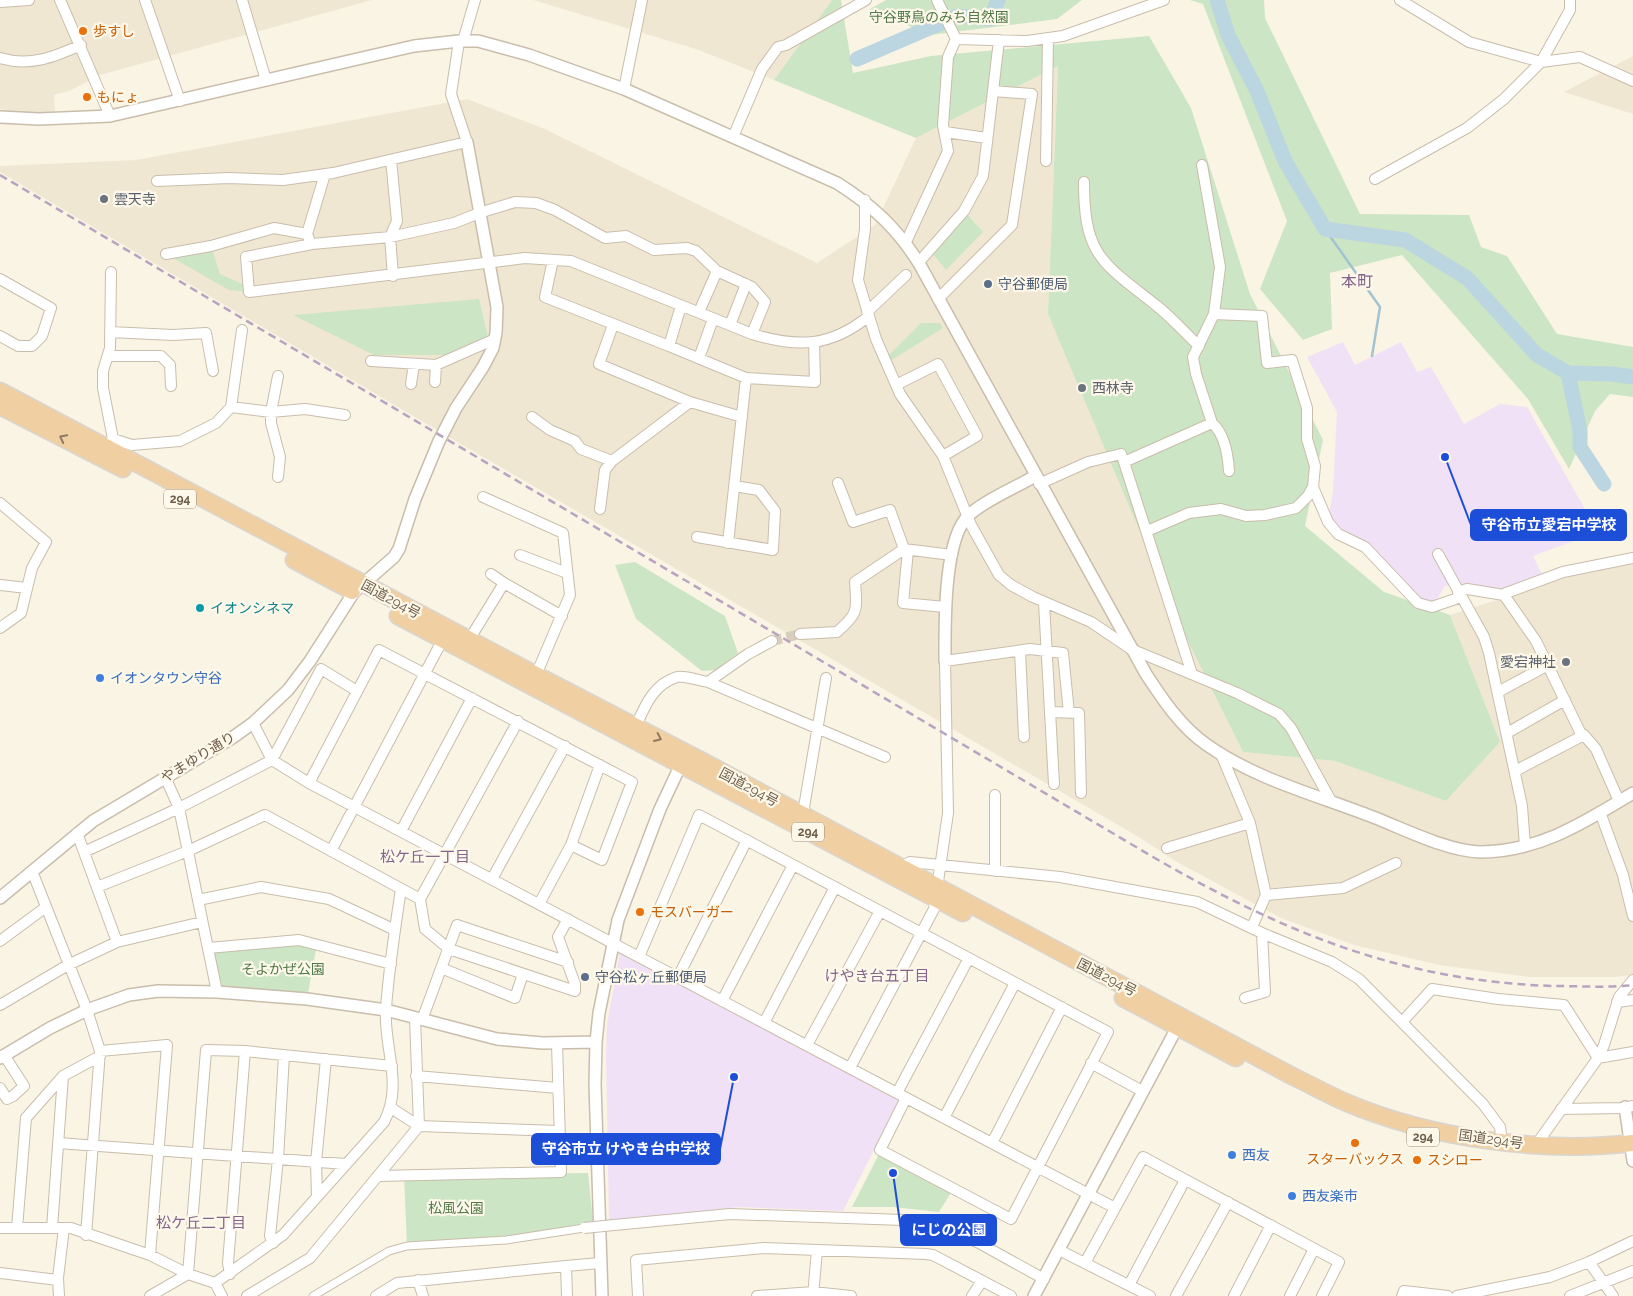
<svg xmlns="http://www.w3.org/2000/svg" width="1633" height="1296" viewBox="0 0 1633 1296" font-family="Raleway,'Noto Sans JP',sans-serif">
	<style>
		.residential { fill: #f0e7d3 }
		.education { fill: #f1e1f6 }
		.green { fill: #cce5c4 }
		.lines { fill: none; stroke-linecap: round; stroke-linejoin: round }
		.stream { stroke: #a2c3d1; stroke-width: 2.5 }
		.river { stroke: #bbd5e1; stroke-width: 15 }
		.minor-tunnel { stroke: #d7cebe; stroke-width: 10; stroke-dasharray: 10 5; stroke-linecap: butt }
		.pedestrian-casing { stroke: #c9bdab; stroke-width: 9 }
		.minor-casing { stroke: #c9bdab; stroke-width: 12 }
		.tertiary-casing { stroke: #c9bdab; stroke-width: 14 }
		.trunk-casing { stroke: #dad5d0; stroke-width: 19 }
		.pedestrian { stroke: #fff; stroke-width: 7 }
		.minor { stroke: #fff; stroke-width: 10 }
		.tertiary { stroke: #fff; stroke-width: 11 }
		.trunk { stroke: #f0d0a2; stroke-width: 16 }
		.rail { stroke: #b8a4c1; stroke-width: 2.5; stroke-dasharray: 8 5; stroke-linecap: butt }
		.minor-bridge-casing { stroke: #c9bdab; stroke-width: 12; stroke-linecap: butt }
		.minor-bridge { stroke: #fff; stroke-width: 10 }
		.oneway { stroke: #8f7a62 }
		.food-dot { fill: #e8710a; stroke: #fdf8e9; stroke-width: 2 }
		.worship-dot { fill: #6b7280; stroke: #fdf8e9; stroke-width: 2 }
		.service-dot { fill: #5c6f8a; stroke: #fdf8e9; stroke-width: 2 }
		.culture-dot { fill: #0f9aa8; stroke: #fdf8e9; stroke-width: 2 }
		.shop-dot { fill: #3f7fe0; stroke: #fdf8e9; stroke-width: 2 }
		.labels { text-anchor: middle; stroke-width: 4.5; stroke-linejoin: round; paint-order: stroke }
		.shield { fill: #fdf8e9; stroke: #9a8c7b; stroke-width: 1 }
		.shield-label { font-size: 12px; font-weight: bold; fill: #6f5e4c }
		.park-label { font-size: 14px; fill: #507a49; stroke: #fdf8e9 }
		.food-label { font-size: 14px; fill: #c56008; stroke: #fdf8e9; text-anchor: start }
		.worship-label { font-size: 14px; fill: #5b616d; stroke: #fdf8e9; text-anchor: start }
		.service-label { font-size: 14px; fill: #4e5e75; stroke: #fdf8e9; text-anchor: start }
		.street-label { font-size: 14px; fill: #6f5e4c; stroke: #fdf8e9 }
		.culture-label { font-size: 14px; fill: #0d838f; stroke: #fdf8e9; text-anchor: start }
		.shop-label { font-size: 14px; fill: #366cbe; stroke: #fdf8e9; text-anchor: start }
		.neighbourhood-label { font-size: 15px; fill: #84648c; stroke: #fdf8e9 }
		.quarter-label { font-size: 16px; fill: #84648c; stroke: #fdf8e9 }
		.leader { fill: none; stroke: #1d4ed8; stroke-width: 2 }
		.callout-dot { fill: #1d4ed8; stroke: #fdf8e9; stroke-width: 2 }
		.callout { fill: #1d4ed8; stroke: #1d4ed8; stroke-width: 2 }
		.callout-label { font-size: 15px; text-anchor: middle; font-weight: bold; fill: #fff }
	</style>
	<rect width="100%" height="100%" fill="#faf4e4"/>
	<path class="residential" d="M0,0H372L100,75L69,91L54,95L55,114L15,113L0,109Z
		M533,0H832L774,80L696,49Z
		M1633,56V114L1564,92Z
		M1058,66L1048,314L1243,752L1335,761L1446,801L1500,742L1450,615L1622,560L1633,563V975L1615,977H1529L1439,965L1354,945L1281,918L1177,862L1137,836L447,436L0,172V166L136,160L467,99L545,129L817,263L875,225L916,138Z"/>
	<path class="education" d="M1343,342L1355,365L1401,342L1417,372L1431,367L1464,424L1500,404L1527,407L1598,532L1533,556L1542,574L1498,590L1463,584L1445,586L1432,607L1418,603L1365,547L1328,522L1333,491L1337,412L1307,357Z
		M620,951L901,1097L843,1211L739,1207L609,1221L606,1056L607,1025Z"/>
	<path class="green" d="M832,0H841L853,73L931,56L1149,36L1191,108L1250,294L1323,440L1305,526L1384,592L1450,615L1500,742L1446,801L1335,761L1243,752L1176,617L1048,314L1058,66L916,138L774,80Z
		M886,0H1082L1057,19L930,35L870,9Z
		M1190,0H1264L1265,18L1360,214L1469,215L1481,247L1507,256L1557,334L1633,347V397L1610,394L1595,411L1569,469L1528,399L1402,255L1330,273L1332,329L1303,340L1260,289L1287,221L1203,4Z
		M964,211L983,232L946,270L929,249Z
		M211,246L220,274L249,287V292L229,290L166,254Z
		M479,299L488,337L448,355H374L293,315Z
		M921,323H940L943,328L890,361L888,356Z
		M635,562L725,616L738,653L716,670L702,671L636,619L615,565Z
		M299,940L317,944L307,999L217,992L208,948Z
		M879,1154L952,1191L939,1212L893,1207H852Z
		M588,1173L593,1221L506,1240L407,1246L404,1175Z"/>
	<g class="lines">
		<path class="stream" d="M1325,229L1380,307L1372,356"/>
		<path class="river" d="M1217,0L1228,35L1257,91L1285,161L1325,229L1405,240L1467,278L1537,355L1568,373L1612,374L1633,377
			M857,59L957,16L991,19L998,0
			M1568,373L1580,431V447L1604,484"/>
		<path class="minor-tunnel" d="M772,641L800,634"/>
		<g class="pedestrian-casing">
			<path id="pedestrian" d="M313,1296L389,1251L407,1246L506,1240L584,1228"/>
		</g>
		<g class="minor-casing">
			<path id="minor" d="M60,0L110,116
				M145,0L180,101
				M242,0L266,80
				M937,0L956,39L1027,41L1063,36L1164,0
				M1400,0L1469,42L1541,62L1580,57L1633,81
				M0,2L29,0
				M463,41L475,0
				M0,58C30,67 54,57 81,45
				M624,89L642,0
				M945,132L987,138
				M733,137L762,69L778,47L786,45L866,0
				M391,160L397,221L390,237L393,276
				M1046,161L1048,38
				M1375,179L1467,128L1504,99L1541,62L1570,10V0
				M157,181L229,178L283,180L333,173L467,142L451,94L459,41
				M1084,182C1084,257 1103,263 1157,306C1172,318 1185,333 1199,346
				M865,200V229L858,280L876,339L900,394L943,456L971,525L999,575L1011,585L1033,597L1091,622L1131,649L1237,693L1279,714L1291,728L1331,801
				M309,239L307,234L325,174
				M906,242L948,151L943,125L948,57L956,39
				M166,254L211,246L274,228L307,234
				M553,260L545,297L669,346
				M919,262L964,211L983,176L999,40
				M717,271L752,287L765,302L752,334
				M0,279L51,308L42,336L32,346H18L0,336
				M938,299L1012,225L1032,94L993,91
				M681,306L669,346L746,378L815,382L814,342
				M699,312L717,271L696,251L687,248L654,250L626,236L605,238L555,210L536,203L515,202L479,213L454,223L390,237L312,244L246,257L249,292L525,258L571,261L752,334C798,348 831,347 869,316
				M867,312L906,275
				M613,325L599,364L690,402L742,417
				M730,325L746,284
				M110,332L173,335L206,333L213,371
				M108,356H161L170,365L171,386
				M699,358L713,319
				M371,361L436,365L495,339
				M278,376L271,412V423L280,457L278,477
				M435,382L436,365
				M411,384L414,364
				M896,385L938,364L977,436L943,456
				M231,407L271,412L305,409L345,415
				M532,417L550,430L575,441L581,449L612,461
				M1212,423C1225,434 1228,455 1229,471
				M113,439L132,445L180,441L216,423L231,407L242,330
				M109,444L113,439L103,388V371L110,348L111,272
				M1124,462L1192,674
				M838,483L853,522L890,510L904,549L952,555
				M1039,484L1088,462L1121,454L1124,462L1212,423L1196,374L1193,357L1214,314L1220,267L1202,165
				M1313,487L1328,522L1338,534L1365,547L1418,603L1432,607L1461,597
				M483,497L563,533L570,595L536,675
				M0,503L46,542L32,568L21,613L0,628
				M600,509L605,470L612,461L690,402
				M1147,531L1189,513L1221,509L1246,516L1265,515L1296,508L1308,496L1313,487L1315,466L1307,439V408L1292,360L1267,363L1262,316L1214,314
				M697,537L773,550L775,511L759,490L734,486
				M728,543L746,378
				M908,550L903,603L945,607
				M1438,554L1484,637L1489,653L1522,806L1525,846
				M520,555L567,573
				M491,574L504,583
				M0,585L27,588
				M1458,592L1467,589L1504,595L1506,593L1563,572L1633,558
				M1504,595L1536,641L1582,736
				M1044,603L1054,784
				M800,634L837,632C859,613 857,610 855,582L904,549
				M469,640L504,583L562,616
				M1020,651L1024,737
				M708,682L748,654L772,641
				M1498,692L1548,665
				M1050,712L1079,713L1081,793
				M518,721L420,899L425,929L449,949L575,991V984L558,937L568,919
				M253,723L272,760L309,783L1115,1208
				M635,728C644,708 653,684 677,677C685,675 700,681 708,682L885,757
				M1507,733L1565,700
				M1221,754L1250,823L1266,895
				M1515,771L1584,735L1596,749L1619,801
				M165,777L179,808L217,992
				M309,783L379,650L632,782L602,860L571,845
				M995,795V871
				M1600,812L1623,875L1633,916
				M802,819L826,678
				M401,831L472,698
				M77,833L117,942
				M1167,848L1250,823
				M331,851L443,639
				M84,852L179,808L272,760L321,669L357,691
				M900,867L910,862L1060,877L1197,902L1262,933L1332,962L1359,979L1483,1104L1500,1127L1502,1142
				M32,871L87,1010L100,1051L86,1235
				M492,879L565,746
				M97,887L188,851L265,815L420,899
				M198,900L261,887L329,899L395,930
				M539,904L571,845L600,765
				M1252,927L1266,895L1343,888L1396,863
				M0,941L46,907
				M208,948L299,940L391,964
				M639,957L699,815L1108,1032L1011,1219L880,1150L906,1098
				M441,968L515,998L523,974
				M678,977L747,840
				M1245,998L1265,992L1262,933
				M722,1001L793,865
				M1617,1002L1633,1000
				M0,1005L68,965L117,942L202,922
				M422,1020L457,925L568,962
				M1402,1022L1432,989L1498,999L1564,1005L1598,1058L1633,1052
				M764,1023L835,887
				M807,1045L880,911
				M100,1051L167,1045L150,1255
				M1091,1063L1142,1091
				M850,1068L934,909L948,813L945,661L1030,649L1063,653L1069,713
				M416,1076L558,1088
				M0,1088L7,1099L13,1096L24,1086L4,1055
				M897,1093L969,958
				M391,1108L419,1126L558,1131
				M1561,1109L1623,1108L1633,1106
				M944,1118L1015,983
				M58,1143L346,1164
				M992,1143L1062,1007
				M1536,1145L1598,1058L1604,1045L1619,997L1633,980
				M378,1176L561,1172L557,1044
				M317,1196L316,1162L326,1059
				M614,1225L730,1214L931,1221L979,1243L1044,1279
				M0,1228H71L150,1255L188,1274L215,1283L222,1296
				M17,1228L26,1118L63,1076L100,1056
				M52,1228L63,1076
				M273,1243L270,1236L278,1159L284,1055
				M1059,1250L1150,1296
				M1589,1262L1613,1296
				M1085,1263L1143,1157L1339,1262L1322,1296
				M0,1273L58,1280
				M230,1274L228,1263L245,1051
				M418,1280L423,1296
				M215,1283L283,1235L384,1122C404,1084 383,1047 386,1008C389,968 395,928 401,889
				M1129,1285L1185,1180
				M59,1296L58,1278L64,1228
				M150,1296L188,1274L206,1050L245,1051L392,1066
				M247,1296L310,1258L419,1126L415,1018
				M376,1296L397,1283L566,1266
				M567,1296L566,1266L600,1263
				M638,1296L636,1260L764,1248L926,1254L933,1255L1011,1296
				M757,1296L813,1292L851,1296
				M813,1296L817,1250
				M972,1296L982,1281
				M1176,1296L1228,1202
				M1234,1296L1271,1225
				M1290,1296L1314,1249
				M1402,1296L1404,1291L1448,1296
				M1457,1296L1550,1277L1589,1262L1633,1241
				M1570,1296L1633,1271"/>
		</g>
		<g class="tertiary-casing">
			<path id="tertiary" d="M0,117L39,119L110,116L414,46L459,41H478L529,55L624,89L837,183C872,205 898,229 920,265L1146,674C1163,700 1181,727 1207,745C1257,780 1317,795 1373,817C1404,829 1447,851 1480,852C1539,852 1585,822 1633,793
				M945,661C945,628 943,538 969,515C985,500 1015,488 1035,476
				M0,898L93,821L232,738L253,723L288,690L310,661L354,592L394,557L399,549L415,499L439,441L456,408L483,367L493,348L496,333L497,307L467,142
				M0,1058L50,1028L87,1010L129,995L158,991L217,992L307,999L386,1010L497,1039L543,1043L596,1042
				M1625,1107L1633,1161
				M602,1296L595,1085L596,1042L599,1013L618,920L660,809L684,758
				M1034,1296L1180,1022"/>
		</g>
		<g class="trunk-casing">
			<path id="trunk" d="M0,391L536,675L704,762L1294,1077C1311,1085 1327,1094 1345,1102C1429,1138 1542,1154 1633,1143
				M0,406L123,469
				M294,560L352,591
				M398,616L963,913
				M1123,998L1236,1058"/>
		</g>
		<use href="#pedestrian" class="pedestrian"/>
		<use href="#minor" class="minor"/>
		<use href="#tertiary" class="tertiary"/>
		<use href="#trunk" class="trunk"/>
		<path class="rail" d="M0,175L1153,857C1283,932 1400,981 1553,986C1579,986 1607,988 1633,985"/>
		<g class="minor-bridge-casing">
			<path id="minor-bridge" d="M584,1228L614,1225"/>
		</g>
		<use href="#minor-bridge" class="minor-bridge"/>
	</g>
	<defs><path id="oneway-chevron" d="M-2-3.5L2.5 0L-2 3.5" fill="none" stroke-width="1.6" stroke-linecap="round" stroke-linejoin="round" transform="scale(1.25)"/></defs>
	<g class="oneway">
		<use href="#oneway-chevron" transform="translate(63 438) rotate(-153)"/>
		<use href="#oneway-chevron" transform="translate(658 738) rotate(25)"/>
	</g>
	<g class="food-dot">
		<circle cx="83" cy="31" r="5"/>
		<circle cx="87" cy="97" r="5"/>
		<circle cx="640" cy="912" r="5"/>
		<circle cx="1355" cy="1143" r="5"/>
		<circle cx="1417" cy="1160" r="5"/>
	</g>
	<g class="worship-dot">
		<circle cx="104" cy="199" r="5"/>
		<circle cx="1082" cy="388" r="5"/>
		<circle cx="1566" cy="662" r="5"/>
	</g>
	<g class="service-dot">
		<circle cx="988" cy="284" r="5"/>
		<circle cx="585" cy="977" r="5"/>
	</g>
	<circle class="culture-dot" cx="200" cy="608" r="5"/>
	<g class="shop-dot">
		<circle cx="100" cy="678" r="5"/>
		<circle cx="1232" cy="1155" r="5"/>
		<circle cx="1292" cy="1196" r="5"/>
	</g>
	<g class="labels">
		<g class="shield">
			<rect x="164" y="489.5" width="32" height="19" rx="4"/>
			<rect x="792" y="822.5" width="32" height="19" rx="4"/>
			<rect x="1407" y="1127.5" width="32" height="19" rx="4"/>
		</g>
		<g class="shield-label">
			<text x="180" y="503">294</text>
			<text x="808" y="836">294</text>
			<text x="1423" y="1141">294</text>
		</g>
		<g class="park-label">
			<text x="939" y="22">守谷野鳥のみち自然園</text>
			<text x="283" y="974">そよかぜ公園</text>
			<text x="456" y="1213">松風公園</text>
		</g>
		<g class="food-label">
			<text x="93" y="36">歩すし</text>
			<text x="97" y="102">もにょ</text>
			<text x="650" y="917">モスバーガー</text>
			<text x="1355" y="1164" text-anchor="middle">スターバックス</text>
			<text x="1427" y="1165">スシロー</text>
		</g>
		<g class="worship-label">
			<text x="114" y="204">雲天寺</text>
			<text x="1092" y="393">西林寺</text>
			<text x="1556" y="667" text-anchor="end">愛宕神社</text>
		</g>
		<g class="service-label">
			<text x="998" y="289">守谷郵便局</text>
			<text x="595" y="982">守谷松ヶ丘郵便局</text>
		</g>
		<g class="street-label">
			<text transform="translate(391 599) rotate(28)" y="5">国道294号</text>
			<text transform="translate(198 757) rotate(-31)" y="5">やまゆり通り</text>
			<text transform="translate(749 787) rotate(28)" y="5">国道294号</text>
			<text transform="translate(1107 977) rotate(27)" y="5">国道294号</text>
			<text transform="translate(1491 1139) rotate(8)" y="5">国道294号</text>
		</g>
		<g class="culture-label">
			<text x="210" y="613">イオンシネマ</text>
		</g>
		<g class="shop-label">
			<text x="110" y="683">イオンタウン守谷</text>
			<text x="1242" y="1160">西友</text>
			<text x="1302" y="1201">西友楽市</text>
		</g>
		<g class="neighbourhood-label">
			<text x="425" y="862">松ケ丘一丁目</text>
			<text x="877" y="981">けやき台五丁目</text>
			<text x="201" y="1228">松ケ丘二丁目</text>
		</g>
		<g class="quarter-label">
			<text x="1357" y="287">本町</text>
		</g>
	</g>
	<path class="leader" d="M1445 457L1471 525M734 1077L720 1149M893 1173L901 1230"/>
	<g class="callout-dot">
		<circle cx="1445" cy="457" r="5"/>
		<circle cx="734" cy="1077" r="5"/>
		<circle cx="893" cy="1173" r="5"/>
	</g>
	<g class="callout">
		<rect x="1471" y="510" width="155" height="30" rx="5"/>
		<rect x="532" y="1134" width="188" height="30" rx="5"/>
		<rect x="901" y="1215" width="95" height="30" rx="5"/>
	</g>
	<g class="callout-label">
		<text x="1549" y="530">守谷市立愛宕中学校</text>
		<text x="626" y="1154">守谷市立 けやき台中学校</text>
		<text x="949" y="1235">にじの公園</text>
	</g>
</svg>
